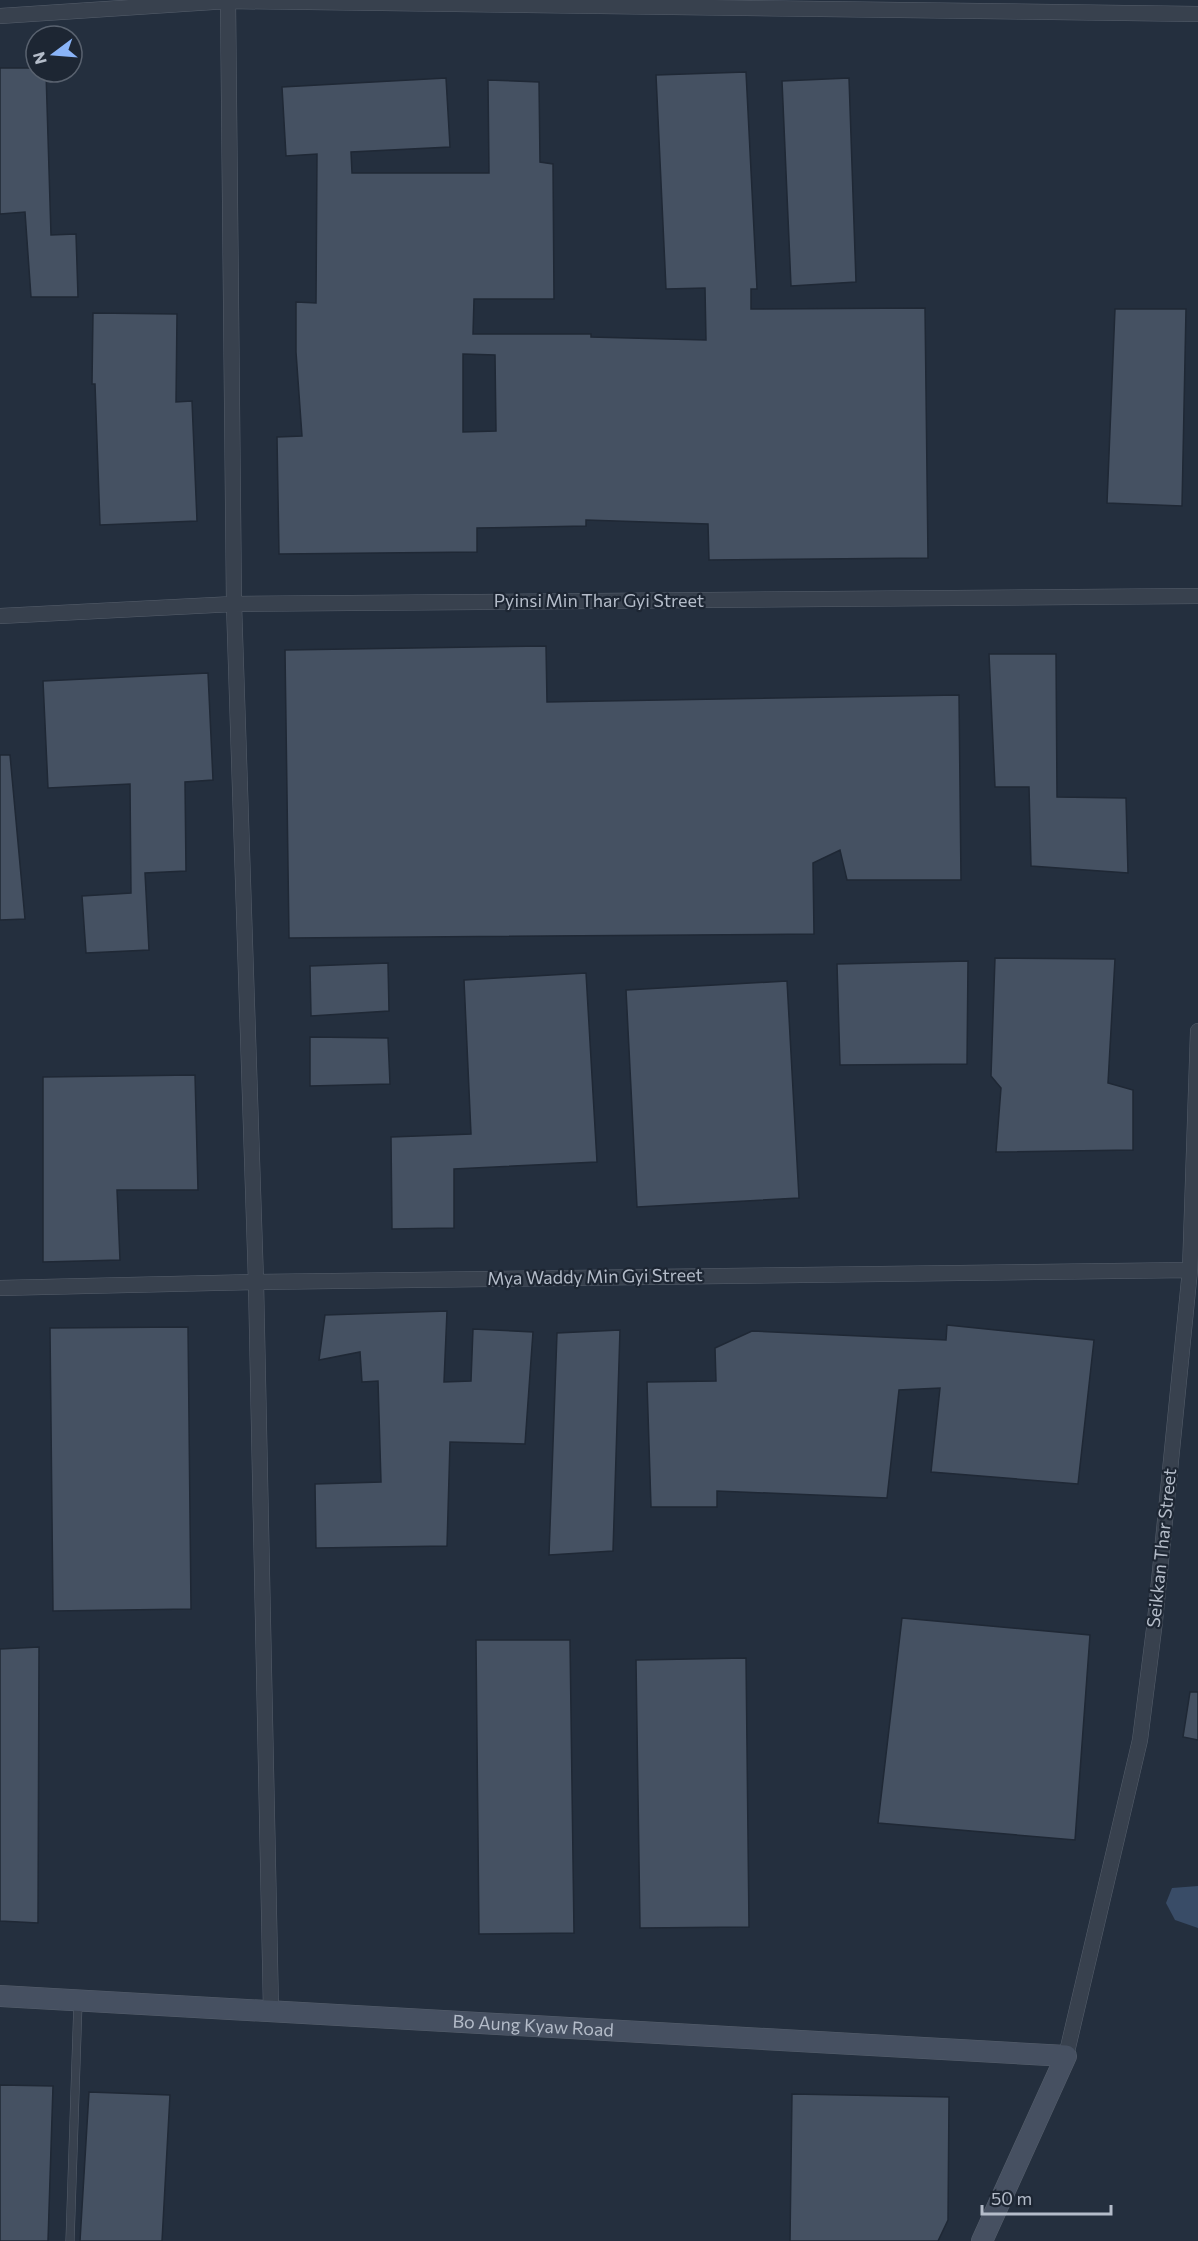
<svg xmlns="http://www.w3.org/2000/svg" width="1198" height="2241" viewBox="0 0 1198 2241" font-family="Commissioner,sans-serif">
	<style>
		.water { fill: #394c67 }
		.building { fill: #455162; stroke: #1f2835; stroke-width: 1.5; fill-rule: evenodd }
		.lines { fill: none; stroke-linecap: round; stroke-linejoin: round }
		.lane-casing { stroke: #565f6c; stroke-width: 9 }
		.street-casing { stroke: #565f6c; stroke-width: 16 }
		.secondary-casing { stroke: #565f6c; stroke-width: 22 }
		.lane { stroke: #38414e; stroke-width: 8 }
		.street { stroke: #38414e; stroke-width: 15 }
		.secondary { stroke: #465061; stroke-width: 21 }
		.labels { text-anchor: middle; stroke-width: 4.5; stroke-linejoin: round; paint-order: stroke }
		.street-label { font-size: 18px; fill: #b4bcc9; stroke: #1d2633 }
	</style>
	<rect width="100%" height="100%" fill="#242f3e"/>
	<path class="water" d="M1198,1886V1928L1175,1920L1166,1903L1172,1888Z"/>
	<path class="building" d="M0,68H36V72H46L51,235L76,234L78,297H31L25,212L0,214Z
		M746,72L757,289H751V309L925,308L928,558L709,560L708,524L586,520V526L477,528V552L279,554L277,437L302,436L296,352V302L316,303L317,154L286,156L282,87L446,78L450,147L351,152L352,173H489L488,80L539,82L540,162L553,164L554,299H474L473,334H591V337L706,340L705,288L666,289L656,75ZM463,354L495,355L496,431L463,432Z
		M849,78L856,282L791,286L782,81Z
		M1115,309H1186L1182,506L1107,503Z
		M93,313L177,314L176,402L192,401L197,521L100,525L95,384H92Z
		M546,646L547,702L959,695L961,880H847L840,850L813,863L814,934L289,938L285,650Z
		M989,654H1056L1057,797L1126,798L1128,873L1031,866L1029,787H995Z
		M208,673L213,780L185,782L186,871L145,873L149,950L86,953L82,896L131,893L130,784L48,788L43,681Z
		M0,755H10L25,919L0,920Z
		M995,958L1115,959L1108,1083L1133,1090V1150L996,1152L1001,1088L991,1076Z
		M968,961L967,1064L840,1065L837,964Z
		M388,963L389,1011L311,1016L310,966Z
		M586,973L597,1162L454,1169V1228L392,1229L391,1137L471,1134L464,980Z
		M787,981L799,1198L637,1207L626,990Z
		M310,1037L388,1038L390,1084L310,1086Z
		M195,1075L198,1190H117L120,1260L43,1262V1077Z
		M447,1311L444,1382L471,1381L473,1329L533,1332L525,1444L450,1442L447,1546L316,1548L315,1484L381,1482L378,1381L362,1382L360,1352L319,1360L325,1315Z
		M947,1325L1094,1340L1078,1484L931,1472L940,1388L899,1390L887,1498L717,1491V1507H651L647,1382L716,1381L715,1348L752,1331L946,1340Z
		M188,1327L191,1609L53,1611L50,1328Z
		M620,1330L613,1551L549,1555L557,1333Z
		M902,1618L1090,1635L1075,1840L878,1823Z
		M476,1640H570L574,1933L479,1934Z
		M39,1647L38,1923L0,1921V1649Z
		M746,1658L749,1927L640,1928L636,1660Z
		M1190,1692H1198V1740L1183,1737Z
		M0,2085L53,2086L48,2241H0Z
		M89,2092L170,2095L162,2241H80Z
		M792,2094L949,2097L948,2220L938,2241H790Z"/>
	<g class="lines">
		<g class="lane-casing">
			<path id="lane" d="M70,2241L78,2003"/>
		</g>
		<g class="street-casing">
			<path id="street" d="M228,0L234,604L256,1282L271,2010
				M0,16L228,1L1198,14
				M0,616L234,604L1198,596
				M0,1288L256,1282L1190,1270
				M1066,2056L1140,1740L1155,1621L1190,1270L1198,1031"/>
		</g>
		<g class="secondary-casing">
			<g id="secondary">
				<path id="s1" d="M0,1996L1066,2056L982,2241"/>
			</g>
		</g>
		<use href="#lane" class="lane"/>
		<use href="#street" class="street"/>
		<use href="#secondary" class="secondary"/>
	</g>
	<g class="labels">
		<g class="street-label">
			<text x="599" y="607">Pyinsi Min Thar Gyi Street</text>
			<text transform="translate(595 1277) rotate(-1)" y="6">Mya Waddy Min Gyi Street</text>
			<text transform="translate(1162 1548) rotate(-84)" y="6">Seikkan Thar Street</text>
			<text dy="6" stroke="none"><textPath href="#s1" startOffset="534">Bo Aung Kyaw Road</textPath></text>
		</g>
	</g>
	<g transform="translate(54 54) rotate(254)"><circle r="28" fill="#1d2633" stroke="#59626f" stroke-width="1.5"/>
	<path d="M0-4.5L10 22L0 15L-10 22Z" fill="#8ab4f8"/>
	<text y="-9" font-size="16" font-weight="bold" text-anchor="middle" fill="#b4bcc9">N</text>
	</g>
	<path d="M982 2205v9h129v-9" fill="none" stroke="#b4bcc9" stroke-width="3"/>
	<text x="991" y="2205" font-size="18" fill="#b4bcc9" stroke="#1d2633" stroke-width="4.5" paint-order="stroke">50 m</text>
</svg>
